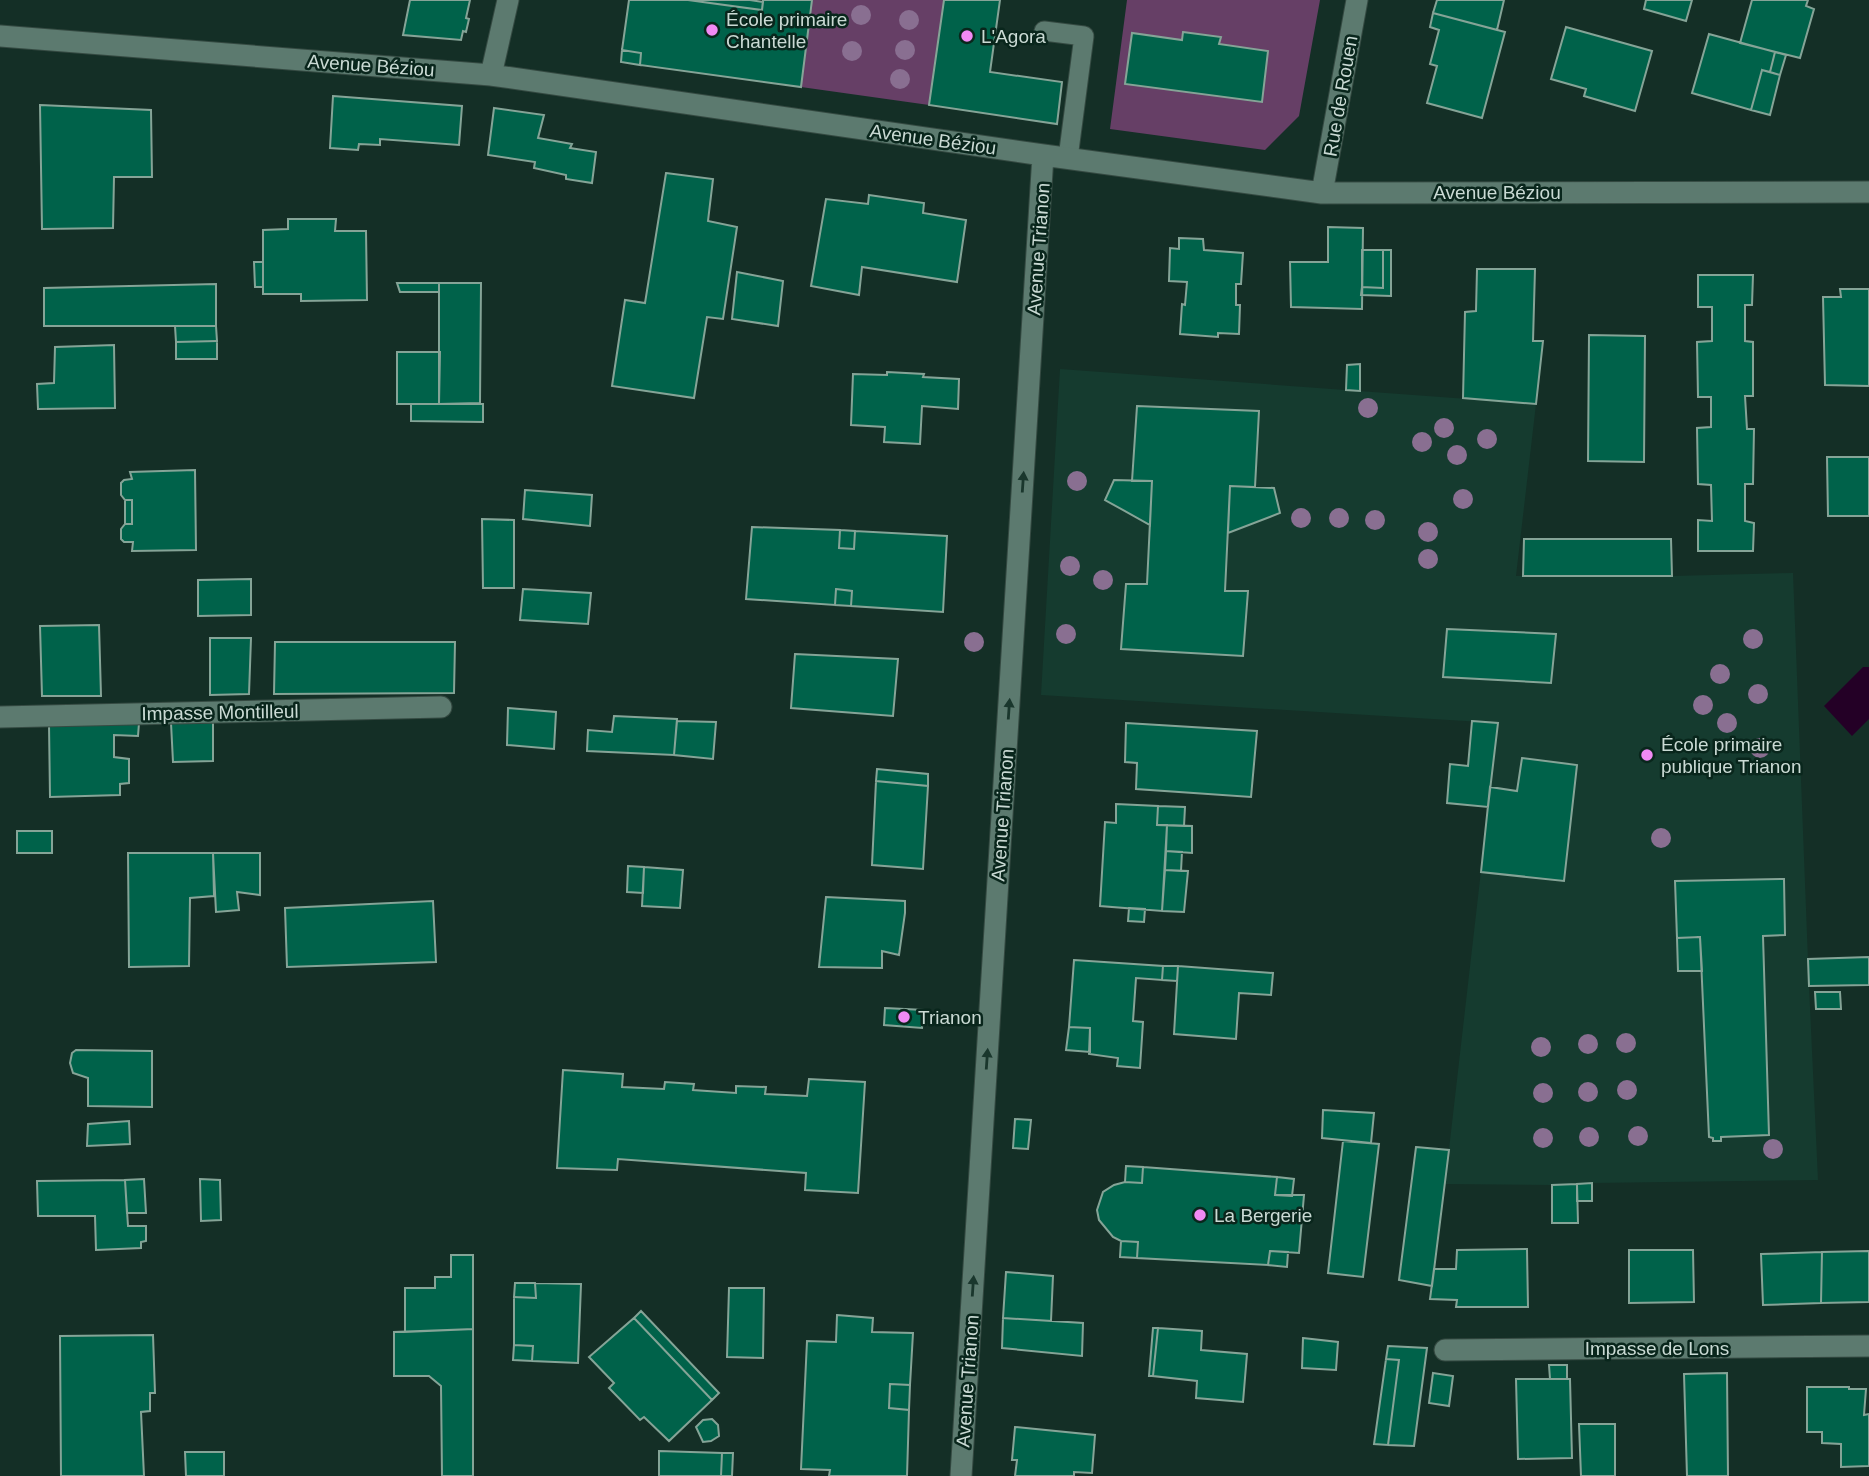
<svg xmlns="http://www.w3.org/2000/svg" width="1869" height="1476" viewBox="0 0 1869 1476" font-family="Arial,sans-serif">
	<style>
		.built { fill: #153b2f }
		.green { fill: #663f66 }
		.water { fill: #240026 }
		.building { fill: #00624a; stroke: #85a497; stroke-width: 2 }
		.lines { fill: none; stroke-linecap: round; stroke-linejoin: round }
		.lane-casing { stroke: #354a42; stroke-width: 21 }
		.street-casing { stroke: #354a42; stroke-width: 23 }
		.lane { stroke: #5c7a6f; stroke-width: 19 }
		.street { stroke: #5c7a6f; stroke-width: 21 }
		.tree { fill: #896f91 }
		.oneway { fill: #1a372d }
		.poi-dot { fill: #f18af4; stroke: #09261c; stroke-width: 2.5 }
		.labels { text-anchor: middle; stroke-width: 5; stroke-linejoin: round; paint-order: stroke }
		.poi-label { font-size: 19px; fill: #cadad4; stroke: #09261c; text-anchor: start }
		.street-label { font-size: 19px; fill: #cadad4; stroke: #09261c }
	</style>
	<rect width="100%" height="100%" fill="#142f26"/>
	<path class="built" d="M1060,369L1536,404L1516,576H1672L1793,573L1809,986L1818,1180L1592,1183L1552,1185L1445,1184L1498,723L1041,695Z"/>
	<path class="green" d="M812,0H944L929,105L801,87Z
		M1127,0H1320L1299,116L1265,150L1110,129Z"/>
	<path class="water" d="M1863,667H1869V719L1852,736L1824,706Z"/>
	<path class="building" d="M410,0H470L466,18L469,19L466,32L463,31L461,40L403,35Z
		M629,0H688L762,10L763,0H812L801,87L640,65L641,53L622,50Z
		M688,0H750L763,2L762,10Z
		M944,0H1000L990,72L1062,82L1057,124L929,105Z
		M1437,0H1504L1497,30L1433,13Z
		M1646,0H1692L1686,21L1644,9Z
		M1752,0H1808L1806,6L1814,9L1800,58L1740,43Z
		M1433,13L1505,32L1482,118L1427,103L1437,66L1430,64L1439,30L1430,27Z
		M1566,27L1652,51L1635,111L1584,96L1586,89L1551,79Z
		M1183,32L1221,37L1219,44L1268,51L1262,102L1125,84L1132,33L1182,40Z
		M1709,34L1775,52L1770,72L1762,70L1751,110L1692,93Z
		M622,50L641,53L640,65L621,62Z
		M1775,52L1786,55L1780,75L1770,72Z
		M1762,70L1780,75L1770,115L1751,110Z
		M333,96L462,106L459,145L380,139V145L359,144L358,150L330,148Z
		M40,105L151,110L152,177H114L113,228L42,229Z
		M494,108L544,115L538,138L572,144L570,148L596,152L592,183L566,179V175L534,168L535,162L488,155Z
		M666,173L713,179L708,221L737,227L723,319L707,317L694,398L612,386L625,300L645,303Z
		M869,195L924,203L923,213L966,220L957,282L862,267L859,295L811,286L826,199L868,204Z
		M288,219H336L335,231H366L367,300L301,301V294H263V230L288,229Z
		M1328,227L1363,228L1362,309L1291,307L1290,262H1328Z
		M1179,238L1203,239L1204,250L1243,253L1241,284H1236V305H1240L1239,334L1218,333V337L1180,334L1182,304L1185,305L1187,282L1169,281L1170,248L1179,249Z
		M1362,250H1383V288L1362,287Z
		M1383,250H1391V296L1361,295L1362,287L1383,288Z
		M254,262H263V287H255Z
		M1477,269H1535L1533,341H1543L1536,404L1463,398L1465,312L1476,311Z
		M737,272L783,281L778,326L732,319Z
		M1698,275H1753L1752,305H1745V341L1753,342V396H1745L1747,429H1754L1753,484H1745V521L1754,523L1753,551H1698V520L1712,521L1711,485L1698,484L1697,428L1711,427V397H1698L1697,342L1712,341V307H1698Z
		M397,283H439V292H400Z
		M439,283H481L480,403L439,404Z
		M216,284V326H44V288Z
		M1840,289H1869V386L1825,385L1823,297H1841Z
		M175,326H216L217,341L176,342Z
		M1589,335L1645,336L1644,462L1588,461Z
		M217,341V359H176V342Z
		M114,345L115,408L38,409L37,384L54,383L55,347Z
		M397,352H440L439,404H397Z
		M1360,364V391L1346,390L1347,365Z
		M887,372L924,374L923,377L959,379L958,409L922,406L920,444L884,442L885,427L851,425L853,374L887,375Z
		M411,404H483V422L411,421Z
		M1137,406L1259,411L1255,487L1230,486L1225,591H1248L1243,656L1121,649L1126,584H1147L1152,481H1132Z
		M1827,457H1869V516H1828Z
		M195,470L196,550L132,551L133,542H124L121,539V529L125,524H132V500H125L121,495V483L124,480L132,479L130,472Z
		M1114,480L1152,481L1150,525L1105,500Z
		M1230,486L1274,488L1280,513L1228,533Z
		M525,490L592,495L590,526L523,519Z
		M125,500H132V524H125Z
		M482,519L514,520V588H483Z
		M752,527L840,530L839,548L854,549L855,531L947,536L943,612L851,606L852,591L836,589L835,605L746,599Z
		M840,530L855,531L854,549L839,548Z
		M1524,539H1671L1672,576H1523Z
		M251,579V615L198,616V580Z
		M523,589L591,593L588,624L520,620Z
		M836,589L852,591L851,606L835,605Z
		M99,625L101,696H42L40,626Z
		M1447,629L1556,634L1551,683L1443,677Z
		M210,638H251L249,694L210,695Z
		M275,642H455L454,693L274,694Z
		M795,654L898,659L893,716L791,708Z
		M508,708L556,712L554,749L507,745Z
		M614,716L677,719L674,755L587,751L588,730L612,732Z
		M677,721L716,722L713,759L674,755Z
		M1472,721L1498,723L1488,807L1447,803L1450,764L1468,766Z
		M213,722V761L173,762L171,723Z
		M139,723L138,736L114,735V757L129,759V783L120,784V795L50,797L49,724Z
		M1126,723L1257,731L1251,797L1136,789L1137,763L1125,762Z
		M1522,758L1577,765L1564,881L1481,872L1490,787L1517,791Z
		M877,769L928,774V786L876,781Z
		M876,781L928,786L923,869L872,865Z
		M1116,804L1158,806L1157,825H1167L1162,911L1100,906L1105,822L1116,823Z
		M1158,806L1185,807L1184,826L1157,825Z
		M1167,825L1192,826V853L1166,851Z
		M17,831H52V853H17Z
		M1166,851L1182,852L1181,871L1165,870Z
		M128,853H213L214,896L190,898L189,966L129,967Z
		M213,853H260V895L237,892L239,910L216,912Z
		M628,866L644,867L643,893L627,892Z
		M644,867L683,870L680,908L642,906Z
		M1165,870L1188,871L1184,912L1162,911Z
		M1784,879L1785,935L1763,936L1769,1135L1721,1137V1141H1713V1138L1709,1137L1700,937L1677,938L1675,881Z
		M826,897L905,901V913L899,955L882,951V968L819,967Z
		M433,901L436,962L287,967L285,908Z
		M1129,908L1145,909L1144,922L1128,921Z
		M1700,937L1702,971H1678L1677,938Z
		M1869,957V985L1809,986L1808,959Z
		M1074,960L1163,966L1162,980L1136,978L1133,1021L1143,1022L1140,1068L1117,1066L1118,1058L1089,1054L1090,1028L1069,1027Z
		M1163,966H1178L1177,981L1162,980Z
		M1178,966L1273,973L1271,995L1239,993L1236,1039L1174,1034Z
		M1815,992H1840L1841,1009H1816Z
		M885,1008L924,1010L922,1028L884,1025Z
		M1069,1027L1090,1028V1052L1066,1050Z
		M76,1050L152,1051V1107L88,1106V1078L73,1073L70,1063L72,1053Z
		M563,1070L623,1074L622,1087L664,1089L665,1082L694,1084L693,1090L736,1093V1086L766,1087L765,1094L807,1096L809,1079L865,1082L858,1193L805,1190L806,1173L618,1159L617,1170L557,1168Z
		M1323,1110L1374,1113L1371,1143L1322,1138Z
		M1015,1119L1031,1120L1028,1149L1013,1148Z
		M129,1121L130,1144L87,1146L88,1124Z
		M1343,1141L1379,1144L1363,1277L1328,1273Z
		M1416,1147L1449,1150L1432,1286L1399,1280Z
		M1126,1166L1143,1167L1142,1183L1125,1182Z
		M1143,1167L1277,1177L1275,1195H1304L1299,1253L1270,1251L1268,1265L1137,1258L1138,1242L1121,1241L1113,1237L1099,1220L1097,1210L1103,1192L1114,1185L1125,1182L1142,1183Z
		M1277,1177L1294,1179L1292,1196L1275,1195Z
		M144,1179L146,1213H127L125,1180Z
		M200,1179L220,1180L221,1220L201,1221Z
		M125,1180L128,1226H146V1241L141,1242V1248L96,1250L95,1216H38L37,1181Z
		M1592,1183V1201H1577V1184Z
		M1577,1184L1578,1223H1552V1185Z
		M1121,1241L1138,1242L1137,1258L1120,1257Z
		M1527,1249L1528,1307H1456L1457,1300L1430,1299L1434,1269H1456L1457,1250Z
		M1629,1250H1693L1694,1302L1629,1303Z
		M1270,1251L1288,1252L1287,1267L1268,1265Z
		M1869,1251V1302L1821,1303L1822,1252Z
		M1822,1252L1821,1303L1763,1305L1761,1254Z
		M451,1255H473V1329L405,1332V1288H435V1277H451Z
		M1006,1272L1053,1276L1051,1321L1003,1318Z
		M515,1283H535L536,1298L514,1297Z
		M535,1283L581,1284L578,1363L532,1361L533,1346L514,1345V1297L536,1298Z
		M729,1288H764L763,1358L727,1357Z
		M641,1311L719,1393L712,1400L634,1318Z
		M837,1315L873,1318L872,1332L913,1333L910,1385L890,1384L889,1408L909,1410L907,1476H829L830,1470L801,1469L807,1341L836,1342Z
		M634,1318L712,1400L669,1441L644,1417L640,1420L609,1388L614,1383L589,1357Z
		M1003,1318L1083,1323L1082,1356L1002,1348Z
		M1153,1328H1158L1153,1376H1149Z
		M1158,1328L1202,1331L1201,1350L1247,1354L1243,1402L1196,1398L1197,1381L1153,1376Z
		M473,1329V1476H442L441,1386L429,1376H394V1332Z
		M153,1335L155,1393H150V1411L141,1412L144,1476H61L60,1336Z
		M1303,1338L1338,1342L1336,1370L1302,1368Z
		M514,1345L533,1346L532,1361L513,1360Z
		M1388,1346L1427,1348L1414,1446L1388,1445L1399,1360L1386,1359Z
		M1386,1359L1399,1360L1388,1445L1374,1444Z
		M1549,1365H1567V1379H1550Z
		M1433,1373L1453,1376L1449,1406L1429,1403Z
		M1727,1373L1728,1476H1687L1684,1374Z
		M1516,1379H1570L1572,1458L1518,1459Z
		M890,1384L910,1385L909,1410L889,1408Z
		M1807,1387H1849V1389H1866L1864,1415L1869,1414V1466L1841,1467V1444L1822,1443V1432H1807Z
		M712,1419L718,1425L719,1436L711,1441L703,1442L696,1427L703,1420Z
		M1579,1424H1615V1476H1581Z
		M1015,1427L1095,1435L1092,1473L1074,1472V1476H1015L1017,1460H1012Z
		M659,1451L722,1453L721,1476H659Z
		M185,1452H224V1476H186Z
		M722,1453H733L732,1476H721Z"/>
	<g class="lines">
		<g class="lane-casing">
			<path id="lane" d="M1044,31L1084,36L1068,158"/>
		</g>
		<g class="street-casing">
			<path id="street" d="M0,36L491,75L1043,155L1322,193L1869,192
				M491,75L508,0
				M1322,193L1357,0
				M0,717L441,707
				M1445,1350L1869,1346
				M961,1476L1043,155"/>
		</g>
		<use href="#lane" class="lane"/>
		<use href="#street" class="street"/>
	</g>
	<g class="tree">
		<circle cx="861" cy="15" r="10"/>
		<circle cx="909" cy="20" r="10"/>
		<circle cx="905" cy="50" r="10"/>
		<circle cx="852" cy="51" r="10"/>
		<circle cx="900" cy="79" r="10"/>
		<circle cx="1368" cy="408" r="10"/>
		<circle cx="1444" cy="428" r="10"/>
		<circle cx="1487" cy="439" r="10"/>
		<circle cx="1422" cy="442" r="10"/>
		<circle cx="1457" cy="455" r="10"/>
		<circle cx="1077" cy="481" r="10"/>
		<circle cx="1463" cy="499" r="10"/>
		<circle cx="1301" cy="518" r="10"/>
		<circle cx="1339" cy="518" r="10"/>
		<circle cx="1375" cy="520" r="10"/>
		<circle cx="1428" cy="532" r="10"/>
		<circle cx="1428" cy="559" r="10"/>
		<circle cx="1070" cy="566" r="10"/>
		<circle cx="1103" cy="580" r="10"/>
		<circle cx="1066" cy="634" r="10"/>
		<circle cx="1753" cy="639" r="10"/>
		<circle cx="974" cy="642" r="10"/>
		<circle cx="1720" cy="674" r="10"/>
		<circle cx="1758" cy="694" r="10"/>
		<circle cx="1703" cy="705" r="10"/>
		<circle cx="1727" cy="723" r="10"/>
		<circle cx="1760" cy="748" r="10"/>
		<circle cx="1661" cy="838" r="10"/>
		<circle cx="1626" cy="1043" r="10"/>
		<circle cx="1588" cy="1044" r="10"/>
		<circle cx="1541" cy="1047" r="10"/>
		<circle cx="1627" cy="1090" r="10"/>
		<circle cx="1588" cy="1092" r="10"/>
		<circle cx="1543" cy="1093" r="10"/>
		<circle cx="1638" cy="1136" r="10"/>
		<circle cx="1589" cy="1137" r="10"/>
		<circle cx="1543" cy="1138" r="10"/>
		<circle cx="1773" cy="1149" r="10"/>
	</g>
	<defs><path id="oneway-solid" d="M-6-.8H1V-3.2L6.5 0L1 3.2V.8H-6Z" transform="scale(1.75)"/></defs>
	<g class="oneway">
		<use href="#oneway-solid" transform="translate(1023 482) rotate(-86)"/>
		<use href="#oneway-solid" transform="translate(1009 709) rotate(-86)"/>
		<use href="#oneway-solid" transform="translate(987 1059) rotate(-86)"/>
		<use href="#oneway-solid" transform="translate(973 1286) rotate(-86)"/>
	</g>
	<g class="poi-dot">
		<circle cx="712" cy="30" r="7"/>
		<circle cx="967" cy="36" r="7"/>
		<circle cx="1647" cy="755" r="7"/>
		<circle cx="904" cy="1017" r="7"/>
		<circle cx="1200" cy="1215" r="7"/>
	</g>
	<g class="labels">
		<g class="poi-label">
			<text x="726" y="26">École primaire<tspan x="726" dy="22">Chantelle</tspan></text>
			<text x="981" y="43">L'Agora</text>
			<text x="1661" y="751">École primaire<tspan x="1661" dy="22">publique Trianon</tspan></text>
			<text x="918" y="1024">Trianon</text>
			<text x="1214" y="1222">La Bergerie</text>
		</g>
		<g class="street-label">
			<text transform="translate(371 65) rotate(4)" y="7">Avenue Béziou</text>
			<text transform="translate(1340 96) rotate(-80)" y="7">Rue de Rouen</text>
			<text transform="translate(933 139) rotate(8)" y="7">Avenue Béziou</text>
			<text x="1497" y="199">Avenue Béziou</text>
			<text transform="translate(1038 249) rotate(-86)" y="7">Avenue Trianon</text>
			<text transform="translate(220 712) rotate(-1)" y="7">Impasse Montilleul</text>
			<text transform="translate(1002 815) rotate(-86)" y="7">Avenue Trianon</text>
			<text x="1657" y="1355">Impasse de Lons</text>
			<text transform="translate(967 1381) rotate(-86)" y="7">Avenue Trianon</text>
		</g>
	</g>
</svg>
